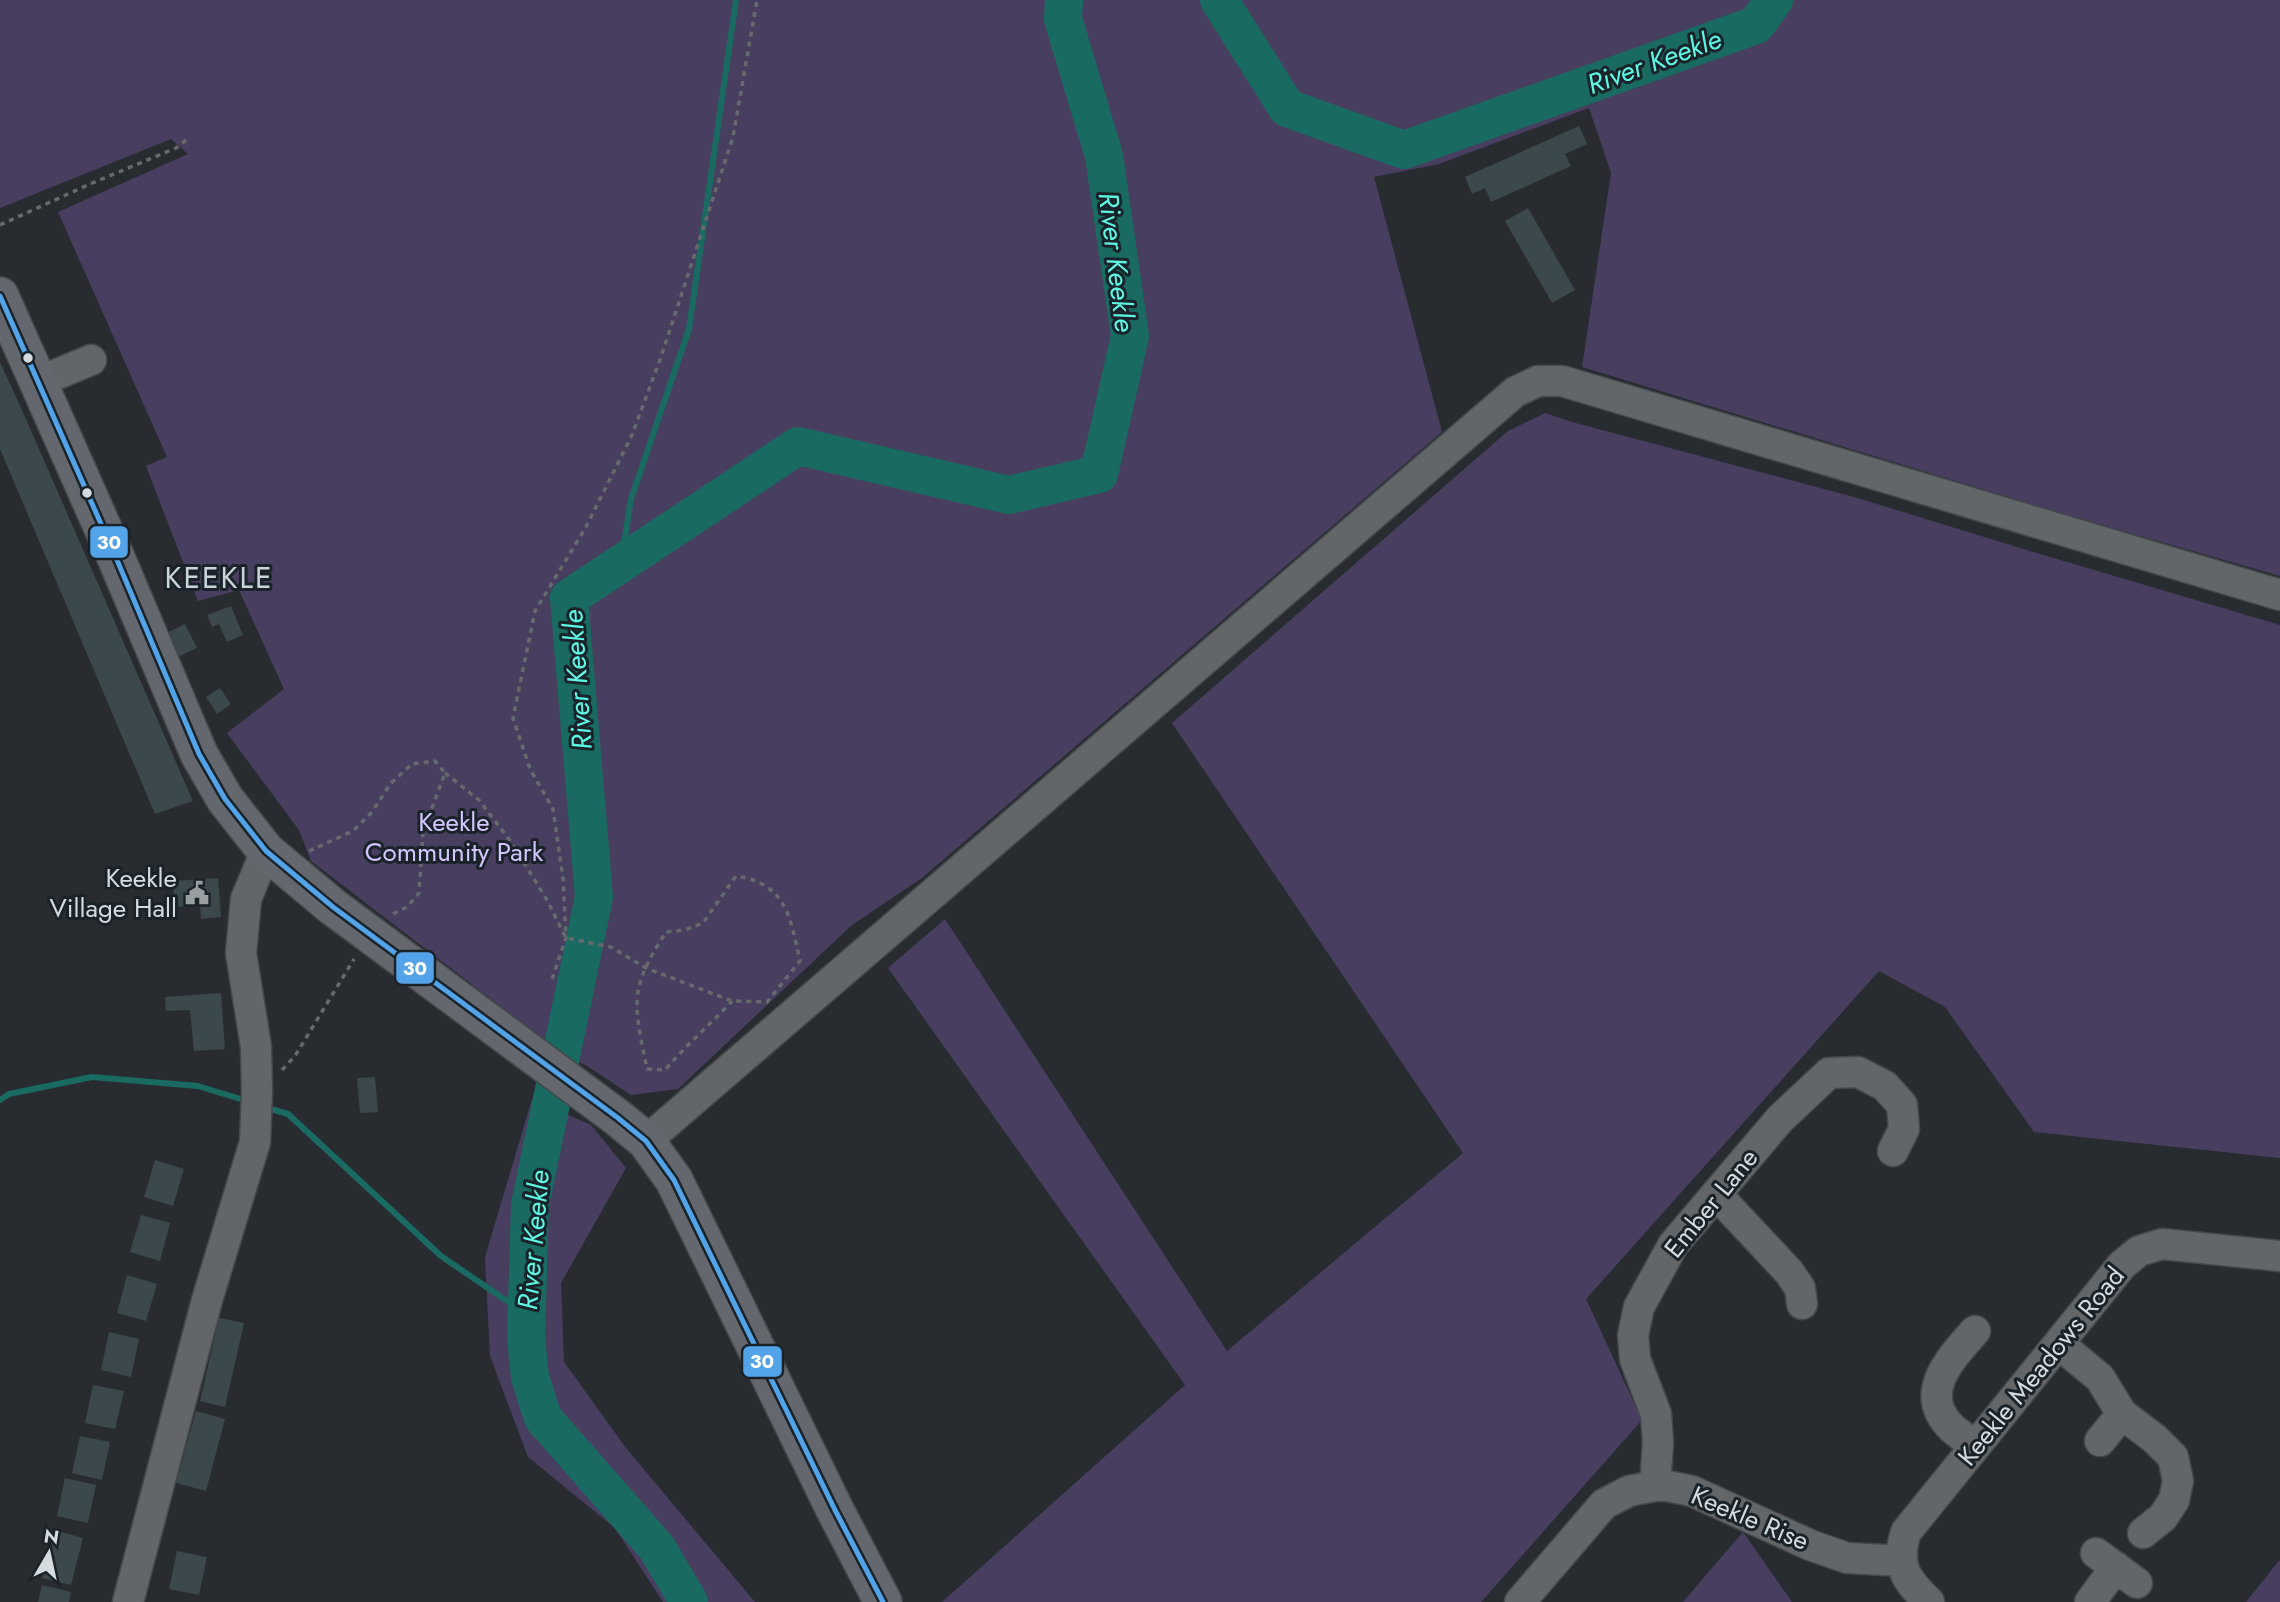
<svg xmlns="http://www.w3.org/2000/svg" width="2280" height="1602" viewBox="0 0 2280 1602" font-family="Jost,sans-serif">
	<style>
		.green { fill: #483f60 }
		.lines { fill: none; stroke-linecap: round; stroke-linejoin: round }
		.stream { stroke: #196a61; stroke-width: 6 }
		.river { stroke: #196a61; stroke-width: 38 }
		.building { fill: #3b484c }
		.minor-casing { stroke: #44484c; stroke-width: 33 }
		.major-casing { stroke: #44484c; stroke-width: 40 }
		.path { stroke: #676a6d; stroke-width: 3.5; stroke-dasharray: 5 5; stroke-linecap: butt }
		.minor { stroke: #636669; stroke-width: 30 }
		.major { stroke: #64686e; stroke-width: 37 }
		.major-bridge-casing { stroke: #44484c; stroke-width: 40; stroke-linecap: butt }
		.major-bridge { stroke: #64686e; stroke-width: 37 }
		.bus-1-casing { stroke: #1a2329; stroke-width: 10 }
		.bus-1 { stroke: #53a3e8; stroke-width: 5 }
		.bus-dot { fill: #d5dbdf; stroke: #1a2329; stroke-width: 2.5 }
		.labels { text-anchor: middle; stroke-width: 6; stroke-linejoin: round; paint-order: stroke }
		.park-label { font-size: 26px; fill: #d3c5fd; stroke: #1a2329 }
		.poi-label { font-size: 26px; fill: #d5dbdf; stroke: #1a2329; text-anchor: end }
		.street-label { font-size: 26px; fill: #d5dbdf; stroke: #1a2329 }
		.water-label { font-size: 28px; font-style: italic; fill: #5df6e3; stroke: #1a2329 }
		.quarter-label { font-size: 30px; letter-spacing: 2px; fill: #c9d4dc; stroke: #1a2329 }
		.line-badge { stroke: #1a2329; stroke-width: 2.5 }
		.badge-label { font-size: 19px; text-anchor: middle; font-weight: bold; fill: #fff }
	</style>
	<rect width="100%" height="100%" fill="#282c30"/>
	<path class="green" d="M0,0H2280V576L2064,514L1582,367L1611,173L1589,108L1439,164L1374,177L1442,432L922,878L852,925L678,1089L631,1095L587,1066L543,1044V1039L311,861L299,830L227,733L284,689L239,590L198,601L146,466L167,457L58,212L188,154L171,139L0,208Z
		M1545,413L1572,422L1854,497L2040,554L2280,625V1158L2034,1132L1945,1007L1879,971L1586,1299L1642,1420L1481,1602H942L1185,1385L888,968L945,919L1227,1351L1463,1153L1172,723L1508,431Z
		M532,1099L591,1125L626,1168L561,1283L564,1362L626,1448L755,1602H663L615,1528L528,1457L490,1356L485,1257Z
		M1743,1532L1792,1602H1683Z
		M2280,1561V1602H2246L2278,1562Z"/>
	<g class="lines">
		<path class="stream" d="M621,563L631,499L689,329L736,0
			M0,1100L9,1094L92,1077L198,1086L247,1101
			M264,1107L288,1114L441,1256L526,1314"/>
		<path class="river" d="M1219,0L1287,108L1404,150L1756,25L1774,0
			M689,1602L657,1548L543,1418L530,1377L526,1338L530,1205L594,897L569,598L798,446L1009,495L1099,474L1130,336L1104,156L1063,19L1064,0"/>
	</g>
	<path class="building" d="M1579,126L1587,144L1565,154L1571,166L1491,202L1485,188L1472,194L1465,177Z
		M1528,208L1575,290L1552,303L1505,221Z
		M0,362L22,410L193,801L155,814L0,449Z
		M231,606L243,635L227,642L219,624L212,627L207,615Z
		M185,624L197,648L178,657L167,633Z
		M220,688L231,704L217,714L206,697Z
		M218,878L221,917L201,919L200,905L175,907L173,881Z
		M221,993L225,1049L194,1051L190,1010L166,1011L165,997Z
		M375,1077L378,1112L360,1113L357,1078Z
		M155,1160L184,1169L173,1206L144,1197Z
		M141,1215L170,1223L160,1261L130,1252Z
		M127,1275L157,1284L146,1321L117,1313Z
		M219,1318L244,1323L225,1407L200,1401Z
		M109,1332L139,1339L131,1377L101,1370Z
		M93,1385L124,1391L115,1429L85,1423Z
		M196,1411L225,1419L206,1491L176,1483Z
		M80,1436L110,1442L102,1480L72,1473Z
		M65,1478L96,1485L88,1523L57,1516Z
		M54,1530L83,1538L71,1585L42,1578Z
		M177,1551L207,1557L199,1595L169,1589Z
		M42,1585L71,1592L69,1602H38Z"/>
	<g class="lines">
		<g class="minor-casing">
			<path id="minor" d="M38,382L91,360
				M646,1141L1515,392L1538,381H1562L2280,595
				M1716,1194L1789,1272L1800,1288L1802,1304
				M2059,1344L2100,1378L2122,1414L2155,1439L2173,1457L2178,1481L2174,1500L2163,1517L2143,1533
				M2100,1441L2122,1414
				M1975,1446C1968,1440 1960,1435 1953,1429C1916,1394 1950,1359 1975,1331
				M1655,1486L1658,1443L1656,1414L1635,1359L1633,1335L1639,1307L1673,1245L1780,1119L1829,1073L1858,1072L1885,1086L1902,1105L1904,1129L1893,1151
				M2096,1553L2137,1583
				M128,1602L207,1300L255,1142L257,1092L256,1047L241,953L246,899L266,851
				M1520,1602L1604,1504L1629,1491L1655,1486H1667L1692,1491L1810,1545L1847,1558L1902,1561
				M1929,1602C1906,1580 1895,1566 1906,1532L2122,1265L2139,1251L2162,1244L2280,1256
				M2090,1602L2116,1567"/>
		</g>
		<g class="major-casing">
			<path id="major" d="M0,296L117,560L199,754L225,799L266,851L333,907
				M383,944L618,1118L646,1141L674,1180L835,1510L883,1602"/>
		</g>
		<path class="path" d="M0,225L90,184L176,148L189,138
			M445,773L479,800L511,842L547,900L566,938L611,947L646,968L732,1001L767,1002L800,961C790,917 787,884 736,876L703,923L685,930L666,932C653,952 637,978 637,1003C637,1025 643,1048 647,1069L665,1070C686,1045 710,1025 732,1001
			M309,851L353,831L372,812L391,783L412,764L435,761L445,773L423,832L419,893L407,907L393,914
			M552,979L566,938L563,878L553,809L530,769L513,718L535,611L586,527L632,435L661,357L733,137L757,0
			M282,1070L295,1056L354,959"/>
		<use href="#minor" class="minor"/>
		<use href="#major" class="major"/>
		<g class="major-bridge-casing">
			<path id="major-bridge" d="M333,907L383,944"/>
		</g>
		<use href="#major-bridge" class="major-bridge"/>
		<g class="bus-1-casing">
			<path id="bus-1" d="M0,296L117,560L199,754L225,799L266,851L333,907L618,1118L646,1141L674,1180L835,1510L883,1602"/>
		</g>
		<use href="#bus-1" class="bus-1"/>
	</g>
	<defs>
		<g id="civic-bare" transform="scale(1.89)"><path d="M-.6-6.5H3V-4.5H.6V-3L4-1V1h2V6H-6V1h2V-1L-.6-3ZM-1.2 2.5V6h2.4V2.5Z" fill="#989ea2" stroke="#1a2329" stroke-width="2.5" paint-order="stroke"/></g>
	</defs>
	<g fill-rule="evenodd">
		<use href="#civic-bare" x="197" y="893"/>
	</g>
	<g class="bus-dot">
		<circle cx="28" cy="358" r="6"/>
		<circle cx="87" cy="493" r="6"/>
	</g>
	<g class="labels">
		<g class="park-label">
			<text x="454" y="831">Keekle<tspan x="454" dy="30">Community Park</tspan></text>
		</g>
		<g class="poi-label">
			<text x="177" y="887">Keekle<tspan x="177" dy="30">Village Hall</tspan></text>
		</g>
		<g class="street-label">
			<text transform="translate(1711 1203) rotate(-51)" y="9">Ember Lane</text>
			<text transform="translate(2041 1366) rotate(-51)" y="9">Keekle Meadows Road</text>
			<text transform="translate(1750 1518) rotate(23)" y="9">Keekle Rise</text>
		</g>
		<g class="water-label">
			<text transform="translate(1654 61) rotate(-20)" y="10">River Keekle</text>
			<text transform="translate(1117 262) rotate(83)" y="10">River Keekle</text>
			<text transform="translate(577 680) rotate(-94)" y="10">River Keekle</text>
			<text transform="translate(533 1240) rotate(-85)" y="10">River Keekle</text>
		</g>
		<g class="quarter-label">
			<text x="219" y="588">KEEKLE</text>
		</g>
	</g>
	<g class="line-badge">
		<rect x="89" y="525" width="40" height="34" rx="7" fill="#53a3e8"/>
		<rect x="395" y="951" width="40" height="34" rx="7" fill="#53a3e8"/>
		<rect x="742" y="1345" width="41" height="33" rx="7" fill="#53a3e8"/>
	</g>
	<g class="badge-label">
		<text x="109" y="549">30</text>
		<text x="415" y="975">30</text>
		<text x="762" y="1368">30</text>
	</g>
	<g transform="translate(49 1553) rotate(9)" stroke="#1a2329" stroke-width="5" paint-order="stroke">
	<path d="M0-5L12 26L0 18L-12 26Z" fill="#d5dbdf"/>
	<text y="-10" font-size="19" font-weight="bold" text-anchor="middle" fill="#d5dbdf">N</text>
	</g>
</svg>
